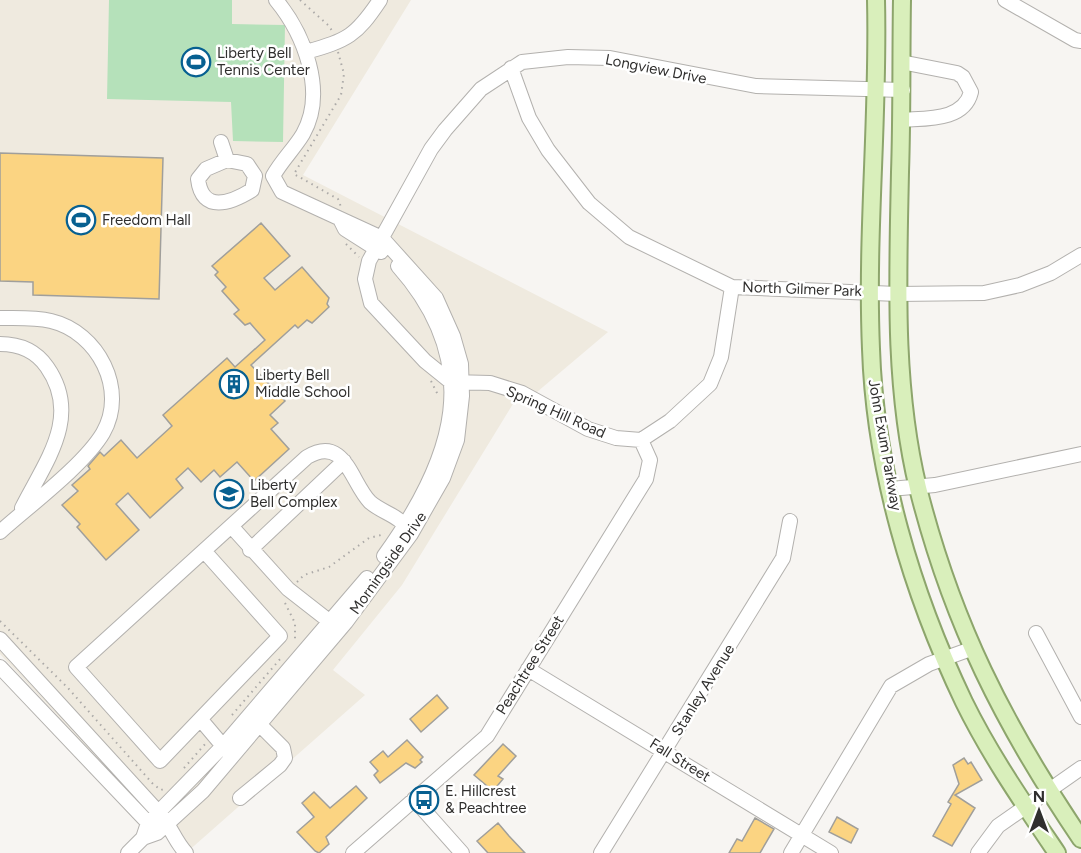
<svg xmlns="http://www.w3.org/2000/svg" width="1081" height="853" viewBox="0 0 1081 853" font-family="Figtree,sans-serif">
	<style>
		.built { fill: #efeadf }
		.green { fill: #b5e1ba }
		.building { fill: #fbd482; stroke: #a09f9b; stroke-width: 1.5 }
		.lines { fill: none; stroke-linecap: round; stroke-linejoin: round }
		.minor-casing { stroke: #b3b1ae; stroke-width: 16 }
		.major-casing { stroke: #8da56c; stroke-width: 20 }
		.path { stroke: #acaaa8; stroke-width: 2; stroke-dasharray: 1.5 4.5; stroke-linecap: butt }
		.minor { stroke: #fff; stroke-width: 14 }
		.major { stroke: #d9efbb; stroke-width: 16 }
		.labels { text-anchor: middle; stroke-width: 5; stroke-linejoin: round; paint-order: stroke }
		.poi-label { font-size: 15px; fill: #302f2e; stroke: #fff; text-anchor: start }
		.street-label { font-size: 15px; fill: #302f2e; stroke: #fff }
	</style>
	<rect width="100%" height="100%" fill="#f7f5f2"/>
	<path class="built" d="M0,0H411L303,175L608,332L524,403L516,399L402,585L333,670L365,695L186,853L0,654Z"/>
	<path class="green" d="M109,0H232V24L285,25L283,142L233,141L231,102L107,99Z"/>
	<path class="building" d="M0,153L163,158L159,299L33,295V282L0,281Z
		M261,223L290,256L264,278L275,290L302,267L329,298L327,304L329,307L312,323L307,320L298,328L295,325L251,365L285,401L270,415L278,423L271,429L289,449L254,481L237,462L220,477L214,470L201,482L188,468L176,479L183,488L150,518L128,493L116,504L139,530L106,560L77,527L80,524L62,505L78,491L72,485L90,469L88,466L100,452L104,456L121,440L137,458L172,426L163,415L227,358L235,367L265,340L250,323L245,325L234,314L239,310L222,291L226,287L215,275L218,272L212,266Z
		M437,695L448,708L421,732L410,719Z
		M407,740L423,757L420,760L422,762L415,768L406,763L380,783L374,775L378,771L370,762L383,751L388,757Z
		M503,744L516,756L498,776L503,779L493,791L474,775Z
		M964,758L968,764L971,762L982,780L955,795L975,808L952,846L933,836L951,804L948,802L959,784L953,765Z
		M356,786L367,798L326,837L329,844L319,853L315,851L297,832L314,817L302,803L314,792L330,808Z
		M837,817L858,829L851,843L829,832Z
		M755,818L774,829L760,853H729L737,839L742,841Z
		M498,823L509,836L525,853H488L477,841Z"/>
	<g class="lines">
		<g class="minor-casing">
			<path id="minor" d="M1005,0L1075,40L1081,41
				M306,52C348,40 356,36 380,0
				M901,62L957,73L963,77L971,92C964,121 926,118 902,120
				M511,68L529,118L548,150L589,203L629,237L732,287L897,294L984,293L1020,285L1051,273L1081,255
				M221,142L227,160
				M227,160L247,164L255,176L252,190C231,203 202,214 198,179L206,169Z
				M341,221L345,229L381,252
				M732,287L721,357L710,384L670,421L641,440L616,438L588,429L522,393L490,383L451,382L425,361L371,303L365,279L369,261L431,149L445,130L481,89L522,62L568,57L610,58L756,86L903,90
				M0,318C16,318 35,317 51,321C98,332 128,390 103,433C84,465 29,506 0,532
				M0,344C19,344 36,351 47,367C82,417 45,462 22,508
				M890,489L935,485L1081,454
				M232,527L288,589L329,621H336
				M250,550L344,461
				M205,552L280,636L160,761L76,667L307,457C345,434 351,483 370,502C379,510 390,513 399,520C403,523 407,529 411,534
				M384,556C454,459 486,365 398,266
				M1036,633L1081,717
				M0,639L159,813C171,826 174,840 186,853
				M0,667L153,828
				M528,669L831,853
				M201,720L228,752
				M240,798L280,765L285,758L283,748L254,719
				M414,799L462,853
				M143,838L148,823L223,746L367,578
				M128,853L143,838L157,833L203,791L346,622L411,534L443,478L457,440L462,396L461,364L453,336L436,298L382,238L282,192L273,176C282,160 294,149 303,134C327,92 304,34 276,0
				M353,853L487,736L646,479L650,460L641,440
				M601,853L783,558L790,521
				M791,853L891,686L929,664L971,649
				M978,853L998,826L1081,768"/>
		</g>
		<g class="major-casing">
			<path id="major" d="M876,0C879,116 866,233 871,349C875,470 912,593 964,702C990,755 1024,804 1057,853
				M902,0C901,57 902,115 900,172C898,277 893,385 918,488C952,623 1004,725 1081,839"/>
		</g>
		<path class="path" d="M300,0L328,25L333,32
			M338,52L344,74L341,95L294,174L338,199L341,207
			M346,244L359,257
			M431,381L439,397
			M297,582L304,575L329,567L369,538L385,534
			M285,603L295,623V642
			M0,621L68,688L153,784L161,790L164,789
			M232,715L281,658
			M184,768L206,743"/>
		<use href="#minor" class="minor"/>
		<use href="#major" class="major"/>
	</g>
	<defs>
		<g id="stadium-ring" transform="scale(1.5)"><circle r="9.5" fill="#fff" stroke="#076091" stroke-width="1.5"/><path d="M0-5a6.5 5 0 1 0 0 10a6.5 5 0 1 0 0-10ZM-3.5-1.8h7v3.6h-7Z" fill="#076091"/></g>
		<g id="building-ring" transform="scale(1.5)"><circle r="9.5" fill="#fff" stroke="#076091" stroke-width="1.5"/><path d="M-4-6H4V6H1V3H-1V6H-4ZM-2.5-4.3h1.7v1.8h-1.7ZM.8-4.3h1.7v1.8H.8ZM-2.5-1h1.7V.8h-1.7ZM.8-1h1.7V.8H.8Z" fill="#076091"/></g>
		<g id="school-ring" transform="scale(1.5)"><circle r="9.5" fill="#fff" stroke="#076091" stroke-width="1.5"/><path d="M0-5L7-2L0 1L-7-2ZM-4 1L0 2.5L4 1V4Q0 6-4 4Z" fill="#076091"/></g>
		<g id="bus-ring" transform="scale(1.5)"><circle r="9.5" fill="#fff" stroke="#076091" stroke-width="1.5"/><path d="M-5-6H5V4H4V6H2V4H-2V6H-4V4H-5ZM-3.5-4V0h7V-4ZM-3.5 1.2v1.5H-2V1.2ZM2 1.2v1.5H3.5V1.2Z" fill="#076091"/></g>
	</defs>
	<g fill-rule="evenodd">
		<use href="#stadium-ring" x="196" y="62"/>
		<use href="#stadium-ring" x="81" y="220"/>
		<use href="#building-ring" x="234" y="384"/>
		<use href="#school-ring" x="229" y="494"/>
		<use href="#bus-ring" x="424" y="800"/>
	</g>
	<g class="labels">
		<g class="poi-label">
			<text x="217" y="58">Liberty Bell<tspan x="217" dy="17">Tennis Center</tspan></text>
			<text x="102" y="225">Freedom Hall</text>
			<text x="255" y="380">Liberty Bell<tspan x="255" dy="17">Middle School</tspan></text>
			<text x="250" y="490">Liberty<tspan x="250" dy="17">Bell Complex</tspan></text>
			<text x="445" y="796">E. Hillcrest<tspan x="445" dy="17">&amp; Peachtree</tspan></text>
		</g>
		<g class="street-label">
			<text transform="translate(656 69) rotate(11)" y="5">Longview Drive</text>
			<text transform="translate(802 289) rotate(2)" y="5">North Gilmer Park</text>
			<text transform="translate(556 412) rotate(24)" y="5">Spring Hill Road</text>
			<text transform="translate(885 445) rotate(80)" y="5">John Exum Parkway</text>
			<text transform="translate(388 563) rotate(-55)" y="5">Morningside Drive</text>
			<text transform="translate(530 665) rotate(-58)" y="5">Peachtree Street</text>
			<text transform="translate(703 690) rotate(-58)" y="5">Stanley Avenue</text>
			<text transform="translate(680 760) rotate(32)" y="5">Fall Street</text>
		</g>
	</g>
	<g transform="translate(1039 811)" stroke="#ffffff" stroke-width="4.5" paint-order="stroke">
	<path d="M0-4.5L10 22L0 15L-10 22Z" fill="#302f2e"/>
	<text y="-9" font-size="16" font-weight="bold" text-anchor="middle" fill="#302f2e">N</text>
	</g>
</svg>
